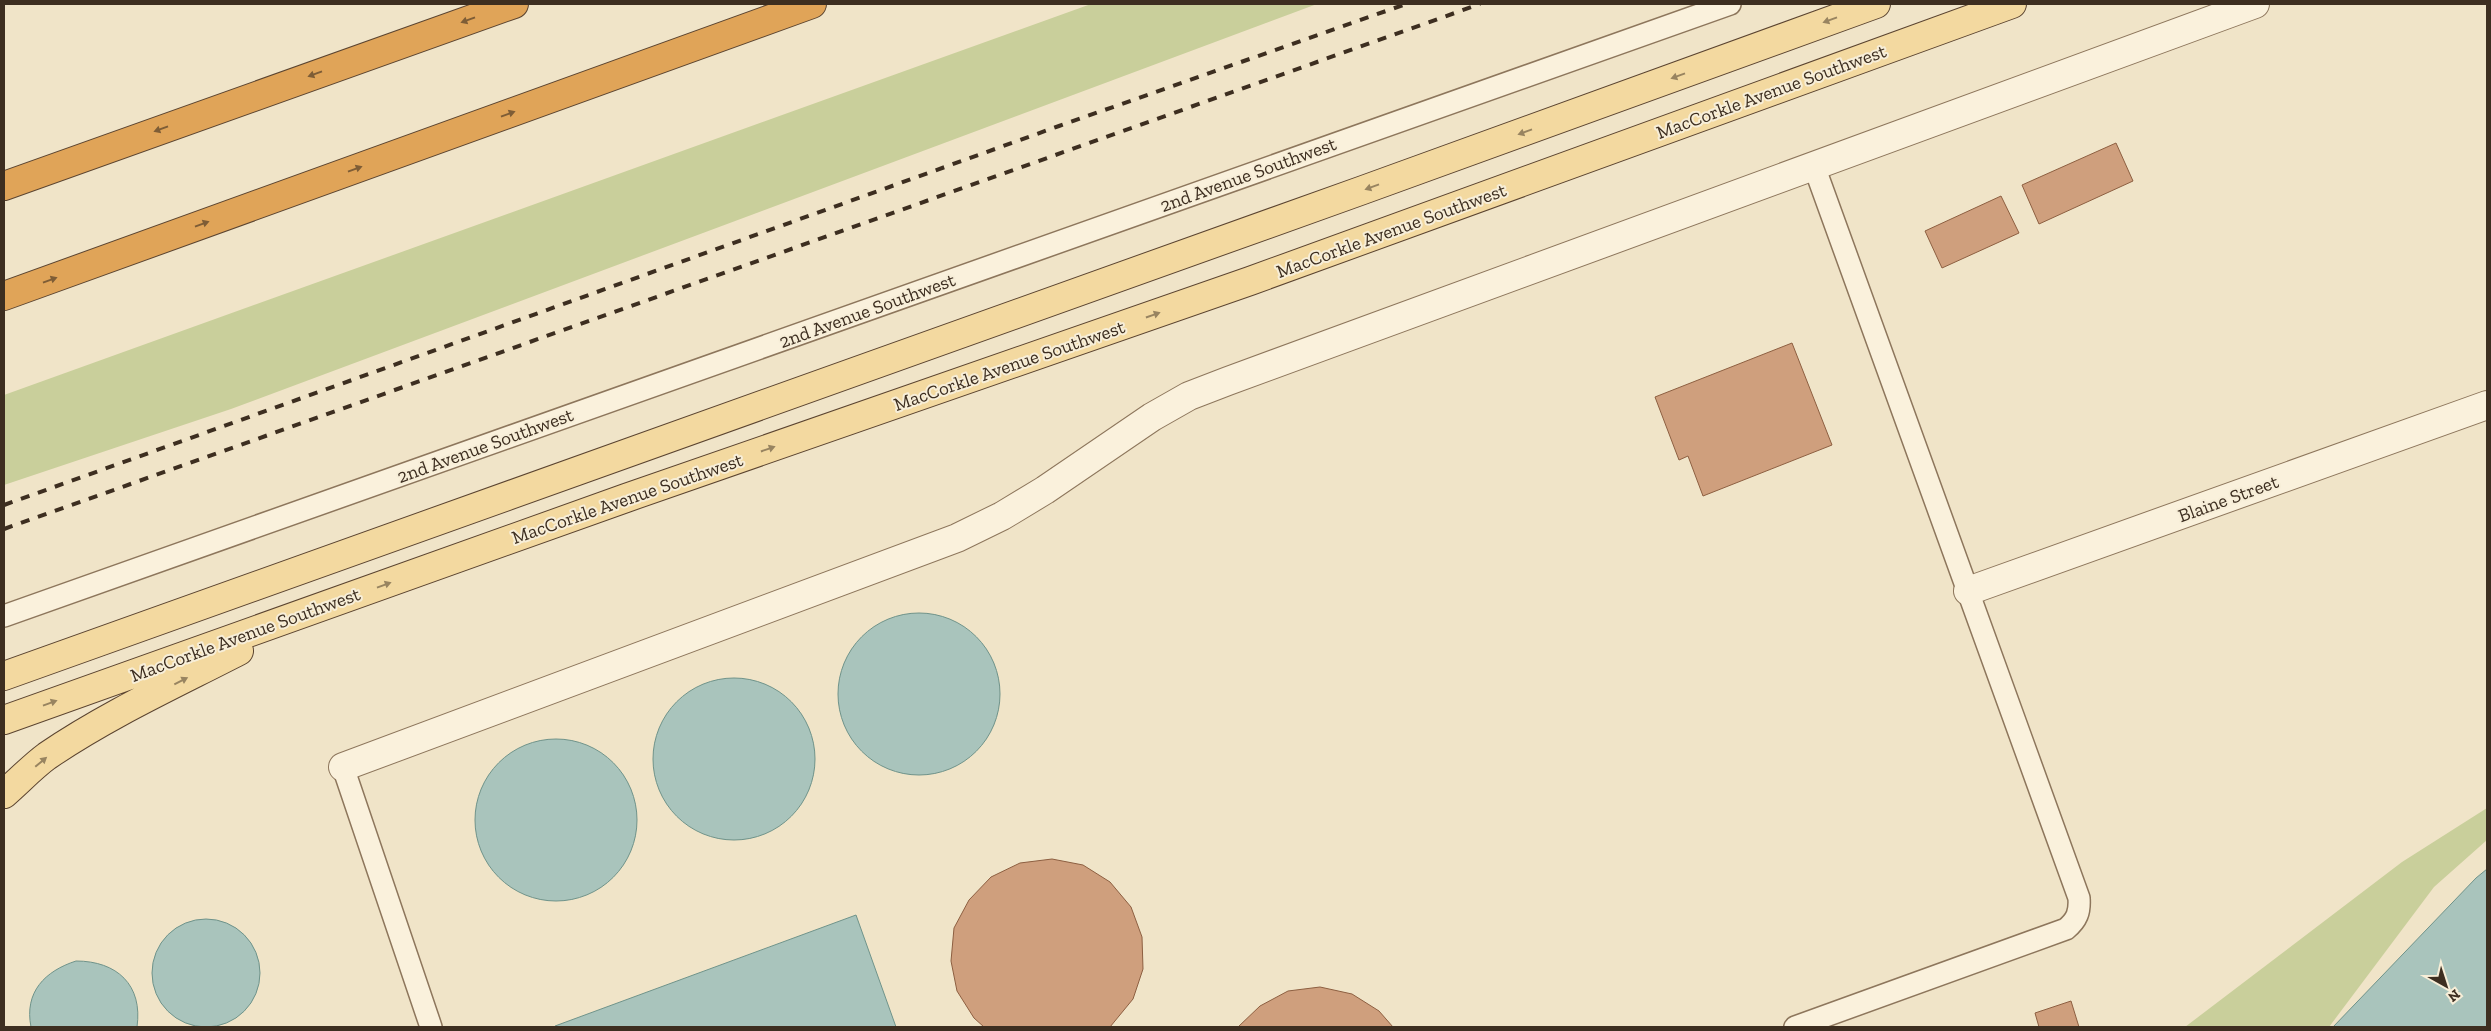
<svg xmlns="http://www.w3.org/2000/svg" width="2491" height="1031" viewBox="0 0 2491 1031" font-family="'Zilla Slab',serif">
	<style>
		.green { fill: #c9cf9b }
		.water { fill: #a9c4bc; stroke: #6f938a }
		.building { fill: #cf9f7d; stroke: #8d5f41 }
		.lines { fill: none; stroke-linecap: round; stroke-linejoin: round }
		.service-casing { stroke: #8d765c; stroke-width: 24 }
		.minor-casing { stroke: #8d765c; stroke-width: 30 }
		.primary-casing { stroke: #5b4430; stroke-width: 30 }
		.motorway-casing { stroke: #5b4430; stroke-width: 30 }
		.service { stroke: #faf1dc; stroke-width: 21 }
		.minor { stroke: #faf1dc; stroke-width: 28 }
		.primary { stroke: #f3d9a0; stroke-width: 28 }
		.motorway { stroke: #e0a458; stroke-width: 28 }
		.rail { stroke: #3d2e20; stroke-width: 4; stroke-dasharray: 9 9; stroke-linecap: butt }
		.oneway { fill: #7e5d36 }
		.oneway2 { fill: #988460 }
		.labels { text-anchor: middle; stroke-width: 4; stroke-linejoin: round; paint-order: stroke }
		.street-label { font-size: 19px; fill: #3d2e20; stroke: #f7eed8 }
	</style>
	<rect width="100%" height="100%" fill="#f0e4c8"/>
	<path class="green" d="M1091,4H1317L231,409L4,485V395Z
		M2487,808V840L2434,887L2329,1027H2185L2402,862Z"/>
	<path class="water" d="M838 694a81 81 0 1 1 162 0a81 81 0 1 1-162 0Z
		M653 759a81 81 0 1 1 162 0a81 81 0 1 1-162 0Z
		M475 820a81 81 0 1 1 162 0a81 81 0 1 1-162 0Z
		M2487,869V1027H2333L2476,878Z
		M856,915L896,1027H555V1026Z
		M152 973a54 54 0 1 1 108 0a54 54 0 1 1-108 0Z
		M76,961C117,961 143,985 137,1027H31C24,992 45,971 76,961Z"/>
	<path class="building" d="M2116,143L2133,181L2039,224L2022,185Z
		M2001,196L2019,233L1942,268L1925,231Z
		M1792,343L1832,445L1703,496L1688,456L1679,460L1655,397Z
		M1052,859L1083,865L1110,882L1131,907L1142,937L1143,969L1133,999L1110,1027H984L974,1018L957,991L951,961L954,928L969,900L991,877L1020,863Z
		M1320,987L1352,994L1379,1011L1393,1027H1238L1260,1006L1288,991Z
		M2071,1001L2079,1027H2039L2035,1013Z"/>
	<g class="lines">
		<g class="service-casing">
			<path id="service" d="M4,616L1730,4
				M343,767L431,1027
				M1795,1027L2066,929C2077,920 2080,912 2079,898L1814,166"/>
		</g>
		<g class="minor-casing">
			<path id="minor" d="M1968,591L2487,405
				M343,767L957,538L1002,516L1045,490L1152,417L1189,396L1228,381L2255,4"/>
		</g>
		<g class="primary-casing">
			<path id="primary" d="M4,676L1363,190L1876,4
				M4,720L626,498L1250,281L2012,4
				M4,794C18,782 32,767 47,756C107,715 175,684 239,651"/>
		</g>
		<g class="motorway-casing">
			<path id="motorway" d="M4,186L514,4
				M4,296L812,4"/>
		</g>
		<use href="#service" class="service"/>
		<use href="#minor" class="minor"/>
		<use href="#primary" class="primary"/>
		<use href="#motorway" class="motorway"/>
		<path class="rail" d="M4,505L1059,126L1406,4
			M4,529L1480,4"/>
	</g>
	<defs><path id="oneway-solid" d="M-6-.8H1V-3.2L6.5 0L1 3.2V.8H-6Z" transform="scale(1.25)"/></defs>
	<g class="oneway">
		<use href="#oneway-solid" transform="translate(468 20) rotate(160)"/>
		<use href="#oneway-solid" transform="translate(315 74) rotate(160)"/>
		<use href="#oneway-solid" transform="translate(508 114) rotate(-20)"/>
		<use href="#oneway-solid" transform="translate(161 129) rotate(160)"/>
		<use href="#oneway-solid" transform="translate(355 169) rotate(-20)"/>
		<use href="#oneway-solid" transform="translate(202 224) rotate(-20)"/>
		<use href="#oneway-solid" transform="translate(50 280) rotate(-20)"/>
	</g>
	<g class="oneway2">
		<use href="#oneway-solid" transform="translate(1830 20) rotate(160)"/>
		<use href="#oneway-solid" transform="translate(1678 76) rotate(160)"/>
		<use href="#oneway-solid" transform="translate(1525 132) rotate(160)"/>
		<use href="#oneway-solid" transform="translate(1372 187) rotate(160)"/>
		<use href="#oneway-solid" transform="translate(1153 315) rotate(-19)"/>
		<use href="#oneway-solid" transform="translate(768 449) rotate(-19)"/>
		<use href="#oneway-solid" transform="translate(384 585) rotate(-20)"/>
		<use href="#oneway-solid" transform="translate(181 681) rotate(-27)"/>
		<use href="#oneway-solid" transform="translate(50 703) rotate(-20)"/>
		<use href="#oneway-solid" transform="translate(41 762) rotate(-40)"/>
	</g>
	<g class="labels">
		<g class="street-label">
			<text transform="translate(1771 91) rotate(-20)" y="7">MacCorkle Avenue Southwest</text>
			<text transform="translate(1248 174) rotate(-20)" y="7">2nd Avenue Southwest</text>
			<text transform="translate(1391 230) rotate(-20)" y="7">MacCorkle Avenue Southwest</text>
			<text transform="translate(867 310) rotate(-20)" y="7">2nd Avenue Southwest</text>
			<text transform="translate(1009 365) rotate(-19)" y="7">MacCorkle Avenue Southwest</text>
			<text transform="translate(485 445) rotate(-20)" y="7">2nd Avenue Southwest</text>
			<text transform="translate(627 498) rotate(-19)" y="7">MacCorkle Avenue Southwest</text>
			<text transform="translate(2228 498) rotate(-20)" y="7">Blaine Street</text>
			<text transform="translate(245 634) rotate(-20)" y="7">MacCorkle Avenue Southwest</text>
		</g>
	</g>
	<rect width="2491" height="1031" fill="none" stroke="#3d2e20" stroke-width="10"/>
	<g transform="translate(2446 986) rotate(141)" stroke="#f7eed8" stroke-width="4" paint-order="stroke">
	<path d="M0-4L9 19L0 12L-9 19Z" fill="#3d2e20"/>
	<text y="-8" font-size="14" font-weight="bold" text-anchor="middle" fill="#3d2e20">N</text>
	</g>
</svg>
